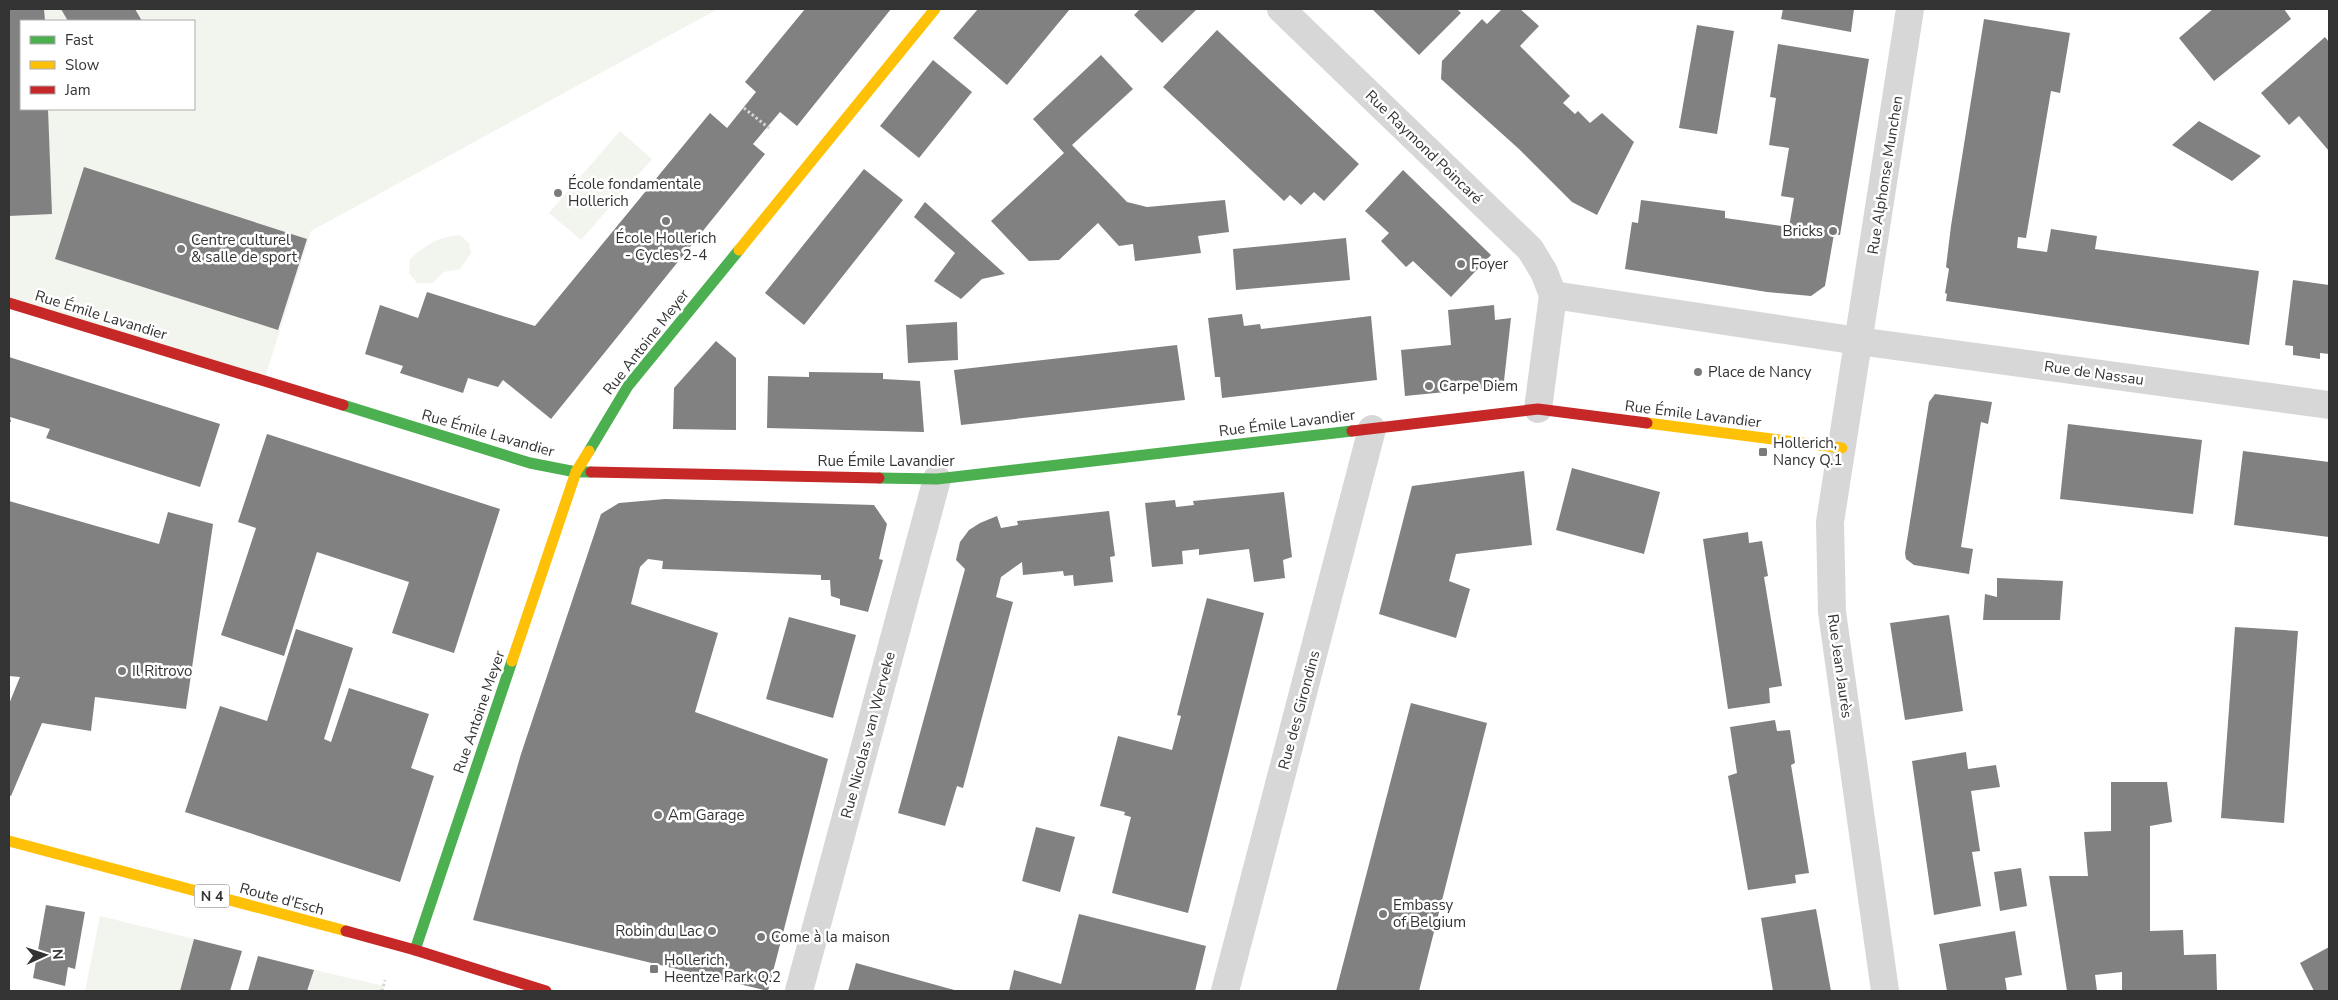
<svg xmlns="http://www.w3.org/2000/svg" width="2338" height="1000" viewBox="0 0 2338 1000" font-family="'Nunito Sans',sans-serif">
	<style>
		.green { fill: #f1f5ed; fill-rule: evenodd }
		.building { fill: #818181 }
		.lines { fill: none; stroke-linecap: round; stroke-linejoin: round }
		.path { stroke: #d6d6d6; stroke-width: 3; stroke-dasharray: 2.5 2.5; stroke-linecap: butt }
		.street { stroke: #d7d7d7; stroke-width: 28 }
		.fast { stroke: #4caf50; stroke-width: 11 }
		.slow { stroke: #ffc107; stroke-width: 11 }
		.jam { stroke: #c62828; stroke-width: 11 }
		.poi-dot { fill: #7a7a7a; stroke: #fff; stroke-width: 2 }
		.labels { text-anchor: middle; stroke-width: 5; stroke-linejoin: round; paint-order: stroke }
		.shield { fill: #fff; stroke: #707070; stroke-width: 1 }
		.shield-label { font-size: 14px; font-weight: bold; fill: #333 }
		.street-label { font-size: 15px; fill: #333; stroke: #fff }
		.poi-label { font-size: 15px; fill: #333; stroke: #fff; text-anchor: start }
	</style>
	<rect width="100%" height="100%" fill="#fff"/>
	<path class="green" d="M9,9H718L311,231L264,381L9,303ZM21,21H194V109H21Z
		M620,131L652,159L581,240L549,213Z
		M460,235L469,243L471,253L460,269L443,272L433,283H417L409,273L410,259C425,245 440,236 460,235Z
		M100,916L194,939L180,991H85Z
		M314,970L384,986L382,991H307Z"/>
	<path class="building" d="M9,9H44L45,21H21V109H48L52,214L9,216Z
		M61,9H135L142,21H68Z
		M805,9H891L797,126L780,112L753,144L765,154L551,419L503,380L498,387L468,378L463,393L400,373L403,366L365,354L380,305L418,318L427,292L535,326L710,113L727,128L756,92L745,82Z
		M978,9H1070L1007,85L953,38Z
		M1140,9H1197L1162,43L1134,15Z
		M1372,9H1457L1461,13L1419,55Z
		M1502,9H1520L1539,26L1520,46L1570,96L1563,103L1575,114L1578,111L1590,123L1602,113L1634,142L1597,215L1572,202L1519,149L1441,79L1442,61L1482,19L1487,24Z
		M1783,9H1854L1851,32L1781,19Z
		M2213,9H2284L2291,19L2214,81L2179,38Z
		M1984,19L2070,33L2060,93L2051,91L2026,238L2018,237L2017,248L2047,252L2051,229L2097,236L2095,249L2259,271L2249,345L1946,301L1947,294L1945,293L1949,269L1946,267L1951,226Z
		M1697,25L1734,31L1717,134L1679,128Z
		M1217,30L1359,164L1324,201L1314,192L1301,205L1290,195L1284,201L1163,87Z
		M2325,37L2329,42V151L2299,116L2289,125L2261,93Z
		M1778,44L1869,59L1840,235L1834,234L1825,286L1811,296L1767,292L1625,269L1632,222L1638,223L1641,200L1725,211V218L1789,227L1794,198L1781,196L1789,148L1769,145L1776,98L1770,97Z
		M1101,55L1133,89L1072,145L1127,202L1147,207L1225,200L1229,232L1198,236L1201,253L1135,261L1133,244L1119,246L1098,223L1059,260L1029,261L991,221L1064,153L1033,119Z
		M933,60L972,92L919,158L880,126Z
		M2199,121L2261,156L2232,181L2172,145Z
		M84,167L307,239L278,330L55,259Z
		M864,169L903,200L804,325L765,293Z
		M1403,170L1491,255L1451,297L1413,261L1406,267L1381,241L1389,233L1365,211Z
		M925,202L1005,274L982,279L961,299L934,281L955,253L914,217Z
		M1346,238L1350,280L1236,290L1233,249Z
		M2293,280L2329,285V354L2320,353V359L2293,355V346L2285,345Z
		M1494,305L1495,320L1511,318L1504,381L1496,387L1405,396L1401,350L1451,345L1448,310Z
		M1242,314L1244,326L1260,324L1261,329L1371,316L1377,380L1222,398L1220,377H1215L1208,318Z
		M957,322L958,360L908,363L906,325Z
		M716,341L736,358V430L673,429L674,388Z
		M1177,345L1185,400L961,425L954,370Z
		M9,357L220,424L200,487L46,438L50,429L10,417L11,422H9Z
		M809,372L883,373V379L920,381L924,432L767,428L768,376L809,377Z
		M1935,394L1992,402L1988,424L1981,422L1961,547L1973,549L1969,574L1914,565L1906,559L1905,553L1929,402Z
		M2068,424L2202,440L2193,514L2060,499Z
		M267,434L500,509L454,653L392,633L409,582L317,552L284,656L221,635L256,528L238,522Z
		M2243,451L2329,462V537L2234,525Z
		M1572,468L1660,492L1644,554L1556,530Z
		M1524,471L1532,545L1456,554L1449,581L1470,589L1456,638L1379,614L1412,486Z
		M1284,492L1292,557L1283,560L1285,578L1254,582L1249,549L1199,555V549L1182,551L1183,564L1152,567L1145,503L1175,500L1176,507L1194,505L1193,501Z
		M665,499L874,505L887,524L879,559L883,560L868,612L840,605V599L831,596L830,580H821V575L662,569L663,561L648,559L640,567L631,604L718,633L695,712L828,759L768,991L473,920L521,754L601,514L619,503Z
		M9,501L159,544L168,512L213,524L186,709L95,697L91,731L42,723L11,796L9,795V704L20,677L9,676Z
		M1109,511L1115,556L1110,557L1113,582L1074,586L1073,575L1064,576L1063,571L1023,575L1022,562L1001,577L996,597L1013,602L963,788L957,786L945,826L898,813L965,569L956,560L960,542L969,530L980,523L997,516L1001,528L1018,525L1017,521Z
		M1748,532L1749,543L1762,541L1768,576L1764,577L1782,686L1769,688L1770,703L1728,709L1703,539Z
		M1997,578L2063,581L2060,620H1983L1985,594L1997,597Z
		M1207,598L1264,613L1188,913L1112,893L1131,817L1124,815L1125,812L1100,806L1118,736L1172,750L1181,716L1177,715Z
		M1949,615L1963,711L1905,720L1890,623Z
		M789,617L856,635L833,718L766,699Z
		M2235,627L2298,631L2284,823L2221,818Z
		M296,629L353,648L324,739L331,742L349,688L429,714L411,768L434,776L400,882L185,812L220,706L267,721Z
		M1411,703L1487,723L1419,991H1336Z
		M1775,720L1777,731L1790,730L1795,763L1791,765L1809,873L1795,875L1796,883L1748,890L1728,776L1737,773L1730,727Z
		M1966,752L1968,769L1996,765L2000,787L1971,791L1980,851L1972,852L1981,906L1934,915L1912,761Z
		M2111,782H2167L2172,822L2150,826V931L2183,930L2184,955L2216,954L2217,991H2122V972L2095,975L2097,991H2067L2049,876H2088L2084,832L2111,831Z
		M1036,827L1075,837L1060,892L1022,881Z
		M2021,868L2027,906L2000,911L1994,872Z
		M46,905L85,912L75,969L68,967L65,986L33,978Z
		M1816,909L1831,991H1773L1761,918Z
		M1079,914L1206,946L1195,991H1009L1014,970L1061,984Z
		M2015,931L2022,975L2005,978L2007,991H1947L1939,944Z
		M194,939L242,951L230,991H180Z
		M2329,947V991H2314L2300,963Z
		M258,956L314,970L307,991H248Z
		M856,963L958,991H848Z"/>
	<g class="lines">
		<path class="path" d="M744,108L770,129
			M382,991L385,980"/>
		<path class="street" d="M1281,9L1530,249L1544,272L1553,295
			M1553,295L1858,341L2329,405
			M1538,409L1553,295
			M799,991L937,479
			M1225,991L1372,429
			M1885,991L1832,612L1830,522L1910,9"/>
		<path class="fast" d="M343,405L530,463L576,472H591
			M589,451L628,386L739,250
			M879,478L937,479L1352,431
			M415,950L512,661"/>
		<path class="slow" d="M739,250L935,9
			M1647,423L1842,448
			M512,661L576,472L589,451
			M9,841L346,931"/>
		<path class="jam" d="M9,303L343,405
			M1352,431L1538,409L1647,423
			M591,472L879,478
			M346,931L415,950L546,991"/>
	</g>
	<g class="poi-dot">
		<circle cx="558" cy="193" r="5"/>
		<circle cx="666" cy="221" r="5"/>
		<circle cx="1833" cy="231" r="5"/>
		<circle cx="181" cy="249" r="5"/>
		<circle cx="1461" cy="264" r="5"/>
		<circle cx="1698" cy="372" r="5"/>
		<circle cx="1429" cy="386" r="5"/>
		<rect x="1758" y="447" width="10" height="10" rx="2.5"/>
		<circle cx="122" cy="671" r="5"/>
		<circle cx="658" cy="815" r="5"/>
		<circle cx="1383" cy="914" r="5"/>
		<circle cx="712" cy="931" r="5"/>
		<circle cx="761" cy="937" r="5"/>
		<rect x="649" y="964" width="10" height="10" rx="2.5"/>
	</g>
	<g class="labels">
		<rect class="shield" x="194.5" y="884.5" width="35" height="23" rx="4"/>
		<g class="shield-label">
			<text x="212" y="901">N 4</text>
		</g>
		<g class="street-label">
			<text transform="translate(1424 147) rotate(44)" y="5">Rue Raymond Poincaré</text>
			<text transform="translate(1885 175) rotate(-81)" y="5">Rue Alphonse Munchen</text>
			<text transform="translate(101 315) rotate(17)" y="5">Rue Émile Lavandier</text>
			<text transform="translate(646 342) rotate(-52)" y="5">Rue Antoine Meyer</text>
			<text transform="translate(2094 373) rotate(8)" y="5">Rue de Nassau</text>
			<text transform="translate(1693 414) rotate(7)" y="5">Rue Émile Lavandier</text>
			<text transform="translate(1287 423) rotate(-7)" y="5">Rue Émile Lavandier</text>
			<text transform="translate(488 433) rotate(16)" y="5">Rue Émile Lavandier</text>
			<text x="886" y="466">Rue Émile Lavandier</text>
			<text transform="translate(1840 666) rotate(82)" y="5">Rue Jean Jaurès</text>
			<text transform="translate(1299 710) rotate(-75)" y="5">Rue des Girondins</text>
			<text transform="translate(479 712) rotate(-71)" y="5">Rue Antoine Meyer</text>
			<text transform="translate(868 735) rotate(-75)" y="5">Rue Nicolas van Werveke</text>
			<text transform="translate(282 899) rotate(15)" y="5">Route d'Esch</text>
		</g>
		<g class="poi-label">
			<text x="568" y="189">École fondamentale<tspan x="568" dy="17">Hollerich</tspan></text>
			<text x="1823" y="236" text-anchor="end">Bricks</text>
			<text x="666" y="243" text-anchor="middle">École Hollerich<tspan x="666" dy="17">- Cycles 2-4</tspan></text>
			<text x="191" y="245">Centre culturel<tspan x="191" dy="17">&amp; salle de sport</tspan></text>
			<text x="1471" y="269">Foyer</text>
			<text x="1708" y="377">Place de Nancy</text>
			<text x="1439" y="391">Carpe Diem</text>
			<text x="1773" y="448">Hollerich,<tspan x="1773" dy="17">Nancy Q.1</tspan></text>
			<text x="132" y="676">Il Ritrovo</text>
			<text x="668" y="820">Am Garage</text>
			<text x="1393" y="910">Embassy<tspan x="1393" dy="17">of Belgium</tspan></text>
			<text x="702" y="936" text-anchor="end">Robin du Lac</text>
			<text x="771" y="942">Come à la maison</text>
			<text x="664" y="965">Hollerich,<tspan x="664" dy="17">Heentze Park Q.2</tspan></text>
		</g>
	</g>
	<rect width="2338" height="1000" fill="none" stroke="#333333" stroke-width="20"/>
	<rect x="20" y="20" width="175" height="90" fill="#ffffff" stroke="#adadad"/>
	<rect x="30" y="36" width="25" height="8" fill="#4caf50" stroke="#adadad"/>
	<text x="65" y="45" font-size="15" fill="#333333">Fast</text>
	<rect x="30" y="61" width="25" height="8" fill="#ffc107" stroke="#adadad"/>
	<text x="65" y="70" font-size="15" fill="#333333">Slow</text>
	<rect x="30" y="86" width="25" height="8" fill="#c62828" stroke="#adadad"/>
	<text x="65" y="95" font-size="15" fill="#333333">Jam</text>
	<g transform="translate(45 955) rotate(87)" stroke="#ffffff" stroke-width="4" paint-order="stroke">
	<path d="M0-4L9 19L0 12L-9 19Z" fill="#333333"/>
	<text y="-8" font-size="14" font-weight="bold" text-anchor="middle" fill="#333333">N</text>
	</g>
</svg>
